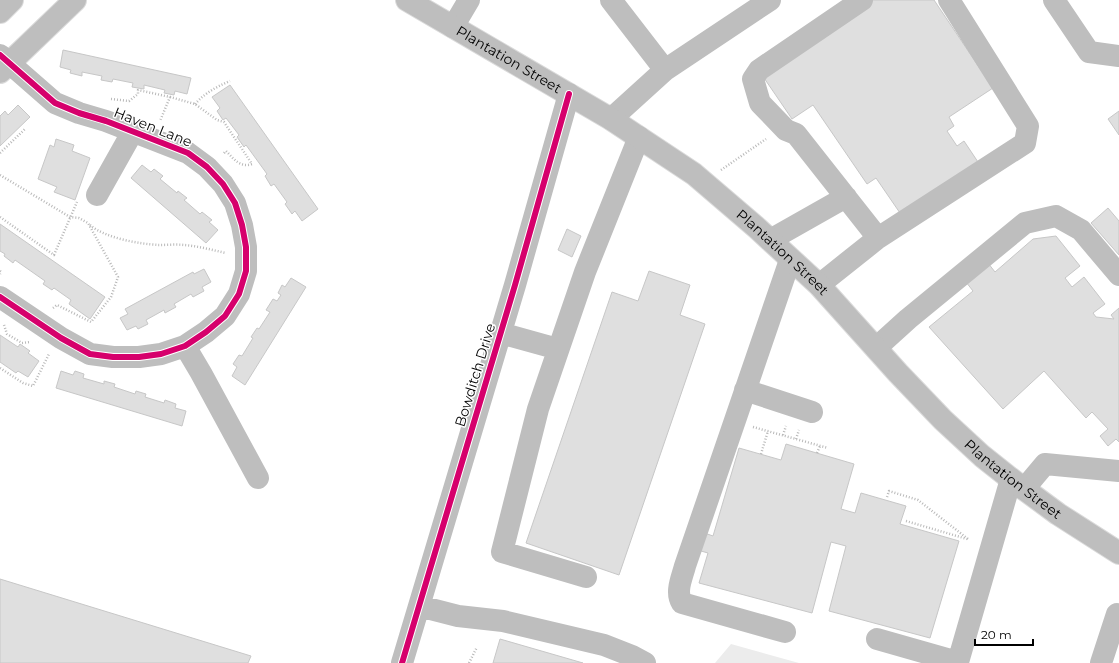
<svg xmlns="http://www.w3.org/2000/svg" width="1119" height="663" viewBox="0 0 1119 663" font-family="Montserrat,sans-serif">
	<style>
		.green { fill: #ececec }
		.building { fill: #dfdfdf; stroke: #c7c7c7 }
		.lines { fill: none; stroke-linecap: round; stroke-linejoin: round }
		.major-casing { stroke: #dbdbdb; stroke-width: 24 }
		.path { stroke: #b9b9b9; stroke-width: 2.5; stroke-dasharray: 1 2; stroke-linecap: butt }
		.minor { stroke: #bebebe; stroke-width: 22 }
		.major { stroke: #bebebe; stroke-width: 22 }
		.cycleway-casing { stroke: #fff; stroke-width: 8 }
		.cycleway { stroke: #d6006c; stroke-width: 6 }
		.labels { text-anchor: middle; stroke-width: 3; stroke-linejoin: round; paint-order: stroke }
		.street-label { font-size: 14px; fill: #000; stroke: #fff }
	</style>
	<rect width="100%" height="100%" fill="#fff"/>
	<path class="green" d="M731,644L799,663H715Z"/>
	<path class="building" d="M873,0H934L993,88L949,117L954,126L947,131L957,146L964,141L978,162L900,213L876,178L867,184L813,105L792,119L762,75Z
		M63,50L191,78L187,94L175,91L174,95L164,93L165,90L144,85V89L132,87L133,83L113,79L112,82L101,80L102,76L82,72V76L70,73L71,70L60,67Z
		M230,85L318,209L302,221L295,211L292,214L285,204L287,202L274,184L271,186L265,176L267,174L246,145L244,147L237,137L239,135L226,118L223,120L217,111L220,108L212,97Z
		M18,105L30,117L0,146V116L5,111L8,115Z
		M1119,111V135L1108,119Z
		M56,139L74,145L72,151L90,158L75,200L54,192L57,187L38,179L50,145L54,147Z
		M142,165L151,172L154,169L163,176L160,179L177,193L178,191L187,198L184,200L200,214L202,212L212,220L209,222L218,230L206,243L131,178Z
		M1108,208L1119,221V255L1091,223Z
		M0,224L105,297L90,319L69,304L71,300L54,288L52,290L43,284L45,281L15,260L13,263L4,256L5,254L0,251Z
		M567,229L581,236L572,257L558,250Z
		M1056,236L1080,266L1065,278L1072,287L1084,277L1105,304L1093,313L1096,317L1114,319L1111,315L1119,308V442L1116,439L1108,446L1100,436L1108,429L1092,412L1086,418L1044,371L1003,409L929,327L973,291L966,282L988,263L995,272L1033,239Z
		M204,269L211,282L202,287L204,291L193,297L191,294L174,304L176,307L165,313L164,310L146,320L148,324L138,329L136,326L127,330L120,318L128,314L125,309L193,272L194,274Z
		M649,271L690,285L680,315L705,324L619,575L526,543L612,292L638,301Z
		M291,278L306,287L245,385L232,376L237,367L233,364L239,355L242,356L253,338L251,337L257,328L259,329L270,312L266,310L273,299L277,301L281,295L278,293L282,285L285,287Z
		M0,335L18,347L20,344L30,351L28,353L39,361L28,377L18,371L16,373L0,362Z
		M61,371L73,375L75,371L84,374L83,378L104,384V381L115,384L114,387L135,394L136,391L146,394L145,397L164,403L165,400L176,404L175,408L186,411L182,426L56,388Z
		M786,444L854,464L841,509L855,513L861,493L906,506L900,524L959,541L930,638L829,611L846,546L831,542L812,613L699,583L708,553L694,549L699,531L713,536L739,448L781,460Z
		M0,579L251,656L248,663H0Z
		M500,639L583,663H493Z"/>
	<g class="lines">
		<g class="major-casing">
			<g id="major">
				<path id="s1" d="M407,0L611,119L694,174L757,228L819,285L898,373L943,420L982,456L1020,486L1058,514L1119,553"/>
				<path d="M0,12L12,0"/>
				<path d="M0,72L75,0"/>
			</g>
		</g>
		<path class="path" d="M170,97L195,104L217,120L224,122L252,164C240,168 234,159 226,151L223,154
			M111,99L129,101L138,94V90L170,97L160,121
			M195,104C205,93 216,87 230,81
			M0,153L25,129
			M721,170L766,139
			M0,175L70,217L79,218L88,223L118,277L111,297L91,322L57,305L53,308
			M0,217L54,255L77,202
			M90,225C105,238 139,244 159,245C167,245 176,244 184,245C198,246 212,250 226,253
			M0,271L1,272L0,274
			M4,325L7,334L22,343L30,342
			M0,368L23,383L33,386L49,354
			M753,427L828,448
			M783,435L786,426
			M796,439L799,430
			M817,453L820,446
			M761,454L768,431
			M887,497L889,491L918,500L968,539
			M906,521L967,539
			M469,663L477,647"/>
		<path class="minor" d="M611,0L665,70
			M1054,0L1089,52L1119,56
			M453,27L469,0
			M0,55L55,103L79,113L106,121L188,153L207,167L223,184L235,203L242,225L246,247V271L239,294L225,316L206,332L185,346L161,354L139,357H113L90,354L61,338L0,297
			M611,119L665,70L770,0
			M97,195L133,131
			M878,238L1025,143L1028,126L949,0
			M770,240L846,197
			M819,285L878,238L796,134L786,130L760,103L753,79L759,70L862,0
			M500,333L558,349
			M185,346L201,373L258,478
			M876,348L908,319L1025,223L1056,216L1081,230L1119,275
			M745,390L812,412
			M1024,489L1045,464L1119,471
			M586,577L502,552L538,409L585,272L639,137
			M419,606L458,616L503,621L604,645L632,656L645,663
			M785,632L682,603C675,592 682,578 685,566L790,260
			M877,639L958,662L1011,479
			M402,663L515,285L569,94
			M1101,663L1117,614"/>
		<use href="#major" class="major"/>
		<g class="cycleway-casing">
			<path id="cycleway" d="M0,55L55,103L79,113L106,121L188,153L207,167L223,184L235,203L242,225L246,247V271L239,294L225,316L206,332L185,346L161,354L139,357H113L90,354L61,338L0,297
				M402,663L515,285L569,94"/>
		</g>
		<use href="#cycleway" class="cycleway"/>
	</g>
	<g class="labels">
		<g class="street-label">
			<text dy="5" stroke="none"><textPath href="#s1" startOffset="118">Plantation Street</textPath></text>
			<text transform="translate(153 127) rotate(22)" y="5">Haven Lane</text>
			<text dy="5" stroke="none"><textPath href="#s1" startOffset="454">Plantation Street</textPath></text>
			<text transform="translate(475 375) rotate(-73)" y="5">Bowditch Drive</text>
			<text dy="5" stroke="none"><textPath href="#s1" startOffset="778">Plantation Street</textPath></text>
		</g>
	</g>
	<path d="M975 639v6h58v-6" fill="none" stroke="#000000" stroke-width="2"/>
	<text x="981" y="639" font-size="12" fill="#000000" stroke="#ffffff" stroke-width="3" paint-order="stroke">20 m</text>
</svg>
